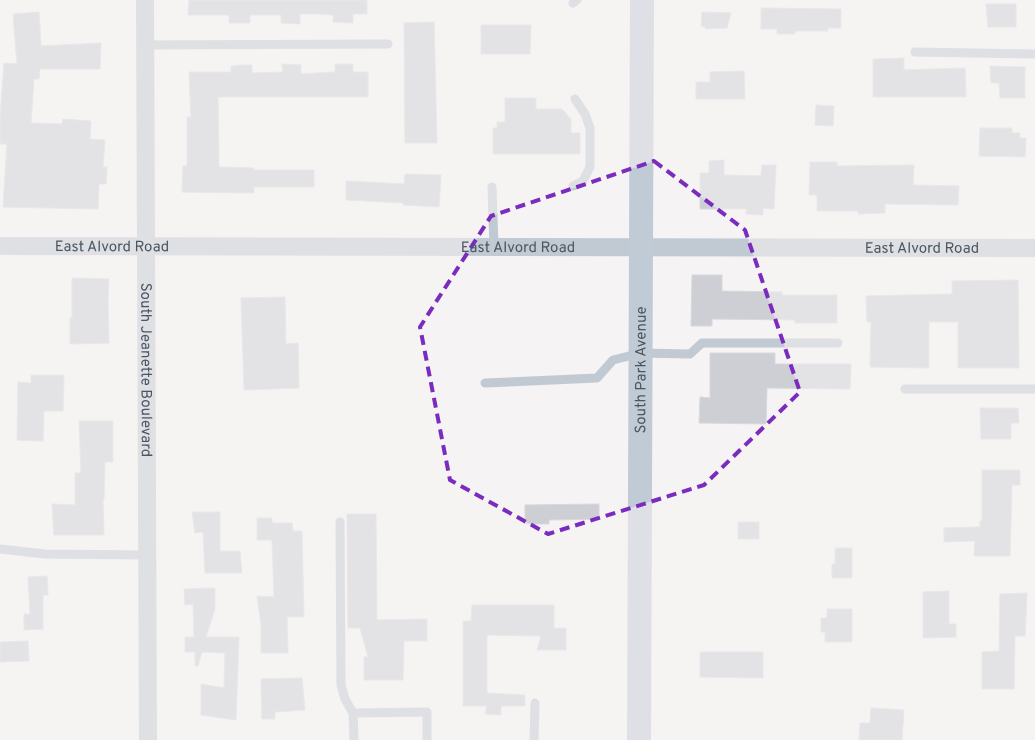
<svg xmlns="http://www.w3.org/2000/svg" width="1035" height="740" viewBox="0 0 1035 740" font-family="Overpass,sans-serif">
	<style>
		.building { fill: #cdcfd5; stroke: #d7d9de }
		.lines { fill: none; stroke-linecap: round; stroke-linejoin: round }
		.service { stroke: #c1cad2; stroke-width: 9 }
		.minor { stroke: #c1cad2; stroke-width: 18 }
		.secondary { stroke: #c1cbd6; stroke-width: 24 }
		.marked { fill: none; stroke: #7b2cbf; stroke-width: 4; stroke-dasharray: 10 6; stroke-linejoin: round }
		.labels { text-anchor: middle; stroke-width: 4; stroke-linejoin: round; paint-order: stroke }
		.street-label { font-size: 15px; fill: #4a5661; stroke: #fff }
	</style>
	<rect width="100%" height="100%" fill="#f5f3f3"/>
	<path class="building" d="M189,0H367V14H353V23L333,22V15L317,14H300V24L281,23V15H250V23H229V15H188Z
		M986,4H1016V27H988Z
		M761,8L841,9V28H828V31H795V34H777V29H761Z
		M39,12L41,46L101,43L100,69H40L39,79H34L31,123L62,124L63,119L91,121L90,139L105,140L103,167H107L106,184H99L98,209L3,207L7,144H0V117L4,63L17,64L13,14Z
		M702,12L731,13L727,28L706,29L705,27L701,26Z
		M434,22L437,143H405L404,23Z
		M481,25H531L530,54H481Z
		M904,58V70L965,68L966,97H873V59Z
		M282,64L301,65V74L335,72V64H353V72H368V97H218L219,167L254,168V170H314V187H254V193L182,192L183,166H187V117H191L189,72H231V66L240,65H252V73L283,72Z
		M990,66L1025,67V98H1000L999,83H991Z
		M744,71L745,99H696V82H710V72Z
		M505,98H536V109H562L571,119V133H580V154H493V128H497V122H505Z
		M816,105L834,106L833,126L815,125Z
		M980,128H1012V133H1020V138H1026L1025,157L979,156Z
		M724,160V175L761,176L762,165H776L774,209L763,208V215L746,214L747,209H700V173H709V161Z
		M810,162H837V166L914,165L913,185L959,186L958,205L885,204V213L858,214V211H817V195H809Z
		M405,174L441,175L439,207L403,205L404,203L346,200V181L404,184Z
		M692,275H722V291L782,292V295H837V323H795V320L712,319V326H691Z
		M72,278L109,279L108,298L109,343L70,344V318H72Z
		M1018,280L1019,368H958V322H929V368L870,367L871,322H867L866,296L952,294V281Z
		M285,297L286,344L298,343L299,388L244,390L241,298Z
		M710,353H775V364H851L850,389L767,388L766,424L699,423L700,397L710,398Z
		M31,375H64L63,411H44L43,441L17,440L18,382L31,383Z
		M980,408H1018L1019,423H1011V439H981Z
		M79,421H113V462H105L104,499H103L104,535H54L52,504L75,505V473H81Z
		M982,470H1020V485H1012L1010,556H974L975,541L944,542V528L980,527V521H982Z
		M599,504V519L549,520V524H525V505Z
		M192,512H220V551H240L242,573H205L203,532L195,533Z
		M347,514H376L377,620L427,619V641H404L403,680H364V657H368L360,628H348Z
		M257,518H272V523H292L293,531H302L304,617H287L288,653H261V625L257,596L274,597L272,540H257Z
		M738,522H759V539H738Z
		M835,548H852V578H832V564H835Z
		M47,576L48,595H43V629L24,630V614H30L28,577Z
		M215,588V609L206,637H239L236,720L201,715V684L224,688L225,653L202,652L198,666H195V652H185V637H194L193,604L185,605L184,589Z
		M949,591V624H956V637L923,638V592Z
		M1027,593L1025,636H1015L1014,689H982V652L999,651L1000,594Z
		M472,605H554V628H566V650H537L541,636L487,635V693L525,695V706H501V715L485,714L487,706H463V621H471Z
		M827,609H852V642H825V632H821V618H827Z
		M28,641L29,661L0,662V642Z
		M700,652H763V678L700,677Z
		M302,678L305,710L275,712V719H262L261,679Z
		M871,708L904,710L902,740H859L860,723H870Z"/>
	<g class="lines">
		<path class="service" d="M573,3L577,0
			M146,45L388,44
			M915,52L1035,54
			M573,186L583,181L590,167V128L585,114L575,99
			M492,187L494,247
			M485,383L597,378L613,360L625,357L640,353L690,354L702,343H838
			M905,389H1035
			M340,522L341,685L345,699L353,713
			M0,549L45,554L148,555
			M354,740L353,713L427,712V740
			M534,740L535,703"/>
		<g class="minor">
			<path id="s1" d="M145,0L148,740"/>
			<path id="s2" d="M0,246L1035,248"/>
		</g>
		<path class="secondary" id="s3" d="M639,740L642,0"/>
	</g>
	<path d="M0 0H1035V740H0ZM654,161L745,230L800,392L704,485L548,534L450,480L420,327L491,216Z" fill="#f5f3f3" fill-opacity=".55" fill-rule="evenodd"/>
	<path class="marked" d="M654,161L745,230L800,392L704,485L548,534L450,480L420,327L491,216Z"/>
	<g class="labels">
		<g class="street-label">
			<text dy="5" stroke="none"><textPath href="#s2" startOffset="112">East Alvord Road</textPath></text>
			<text dy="5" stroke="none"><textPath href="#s2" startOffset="518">East Alvord Road</textPath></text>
			<text dy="5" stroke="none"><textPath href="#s2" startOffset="922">East Alvord Road</textPath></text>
			<text dy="5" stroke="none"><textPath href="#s1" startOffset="370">South Jeanette Boulevard</textPath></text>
			<text dy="5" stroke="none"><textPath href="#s3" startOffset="370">South Park Avenue</textPath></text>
		</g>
	</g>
</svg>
